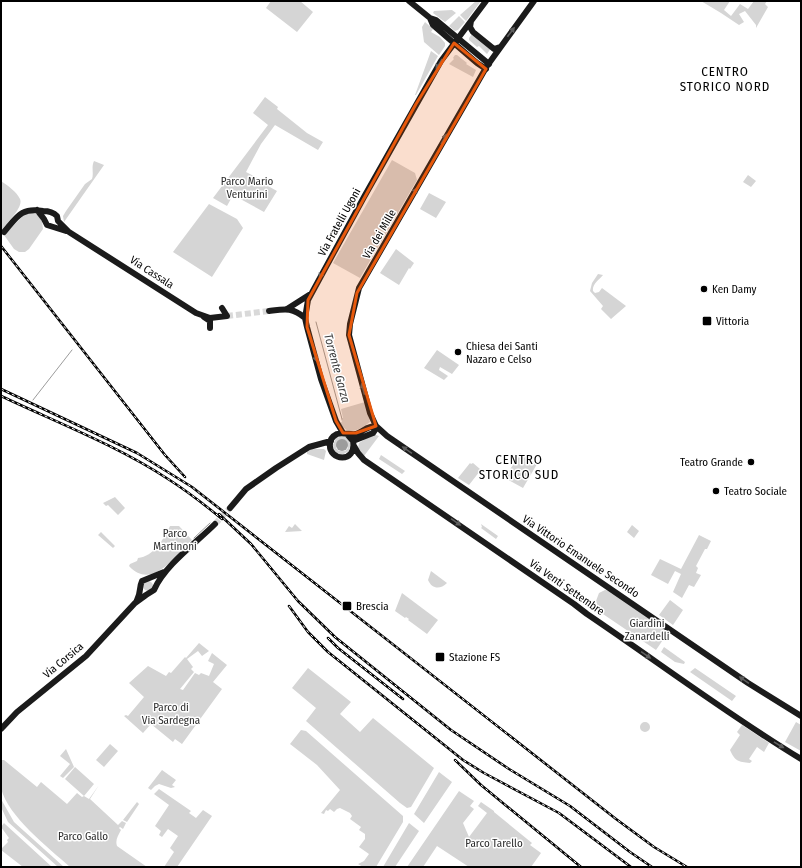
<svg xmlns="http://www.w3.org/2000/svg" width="802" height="868" viewBox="0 0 802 868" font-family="'Fira Sans Condensed',sans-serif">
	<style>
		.green { fill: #d5d5d5; fill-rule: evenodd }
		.water { fill: #9c9c9c }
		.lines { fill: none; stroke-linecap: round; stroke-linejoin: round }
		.stream { stroke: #9c9c9c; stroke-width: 1 }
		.secondary-tunnel { stroke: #d9d9d9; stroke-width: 6; stroke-dasharray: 6 3; stroke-linecap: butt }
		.secondary { stroke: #1b1b1b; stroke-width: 6 }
		.rail-casing { stroke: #000; stroke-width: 2.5 }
		.rail { stroke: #fff; stroke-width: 1; stroke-dasharray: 3; stroke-linecap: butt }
		.oneway { fill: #5f5f5f }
		.marked { fill: #e8590c; fill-opacity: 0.2; stroke: #e8590c; stroke-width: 3; stroke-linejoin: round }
		.poi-dot { fill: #000; stroke: #fff; stroke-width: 1.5 }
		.labels { text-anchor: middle; stroke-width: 3; stroke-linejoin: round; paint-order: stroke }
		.park-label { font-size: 11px; fill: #2c2c2c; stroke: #fff }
		.street-label { font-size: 11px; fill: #000; stroke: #fff }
		.poi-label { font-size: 11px; fill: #000; stroke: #fff; text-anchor: start }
		.water-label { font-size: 12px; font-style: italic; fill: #3d3d3d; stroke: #fff }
		.quarter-label { font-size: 13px; letter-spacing: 1px; fill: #000; stroke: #fff }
	</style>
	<rect width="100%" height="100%" fill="#fff"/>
	<path class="green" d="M271,1H300L313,12L297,32L266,8Z
		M476,1H481L466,21L460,15Z
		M701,1H730L724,10L731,16L740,4L748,9L754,1H767L765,4L768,7L756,28V25L745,11L739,14L744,22L739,25L721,13Z
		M452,10L456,13L445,22L433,13L434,11Z
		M459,16L465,22L458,30L455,31L449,26Z
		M425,22L433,29L431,32L440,37L445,43V46L439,55L424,42L422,27Z
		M472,34L491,48L487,54L479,46L477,47L469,40V38Z
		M431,51L438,56L416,95H415Z
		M455,55H457L467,63L466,64L476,70L473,77L449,64L454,59L453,58Z
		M265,97L278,107L277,109L307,133L323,142L318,150L275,125L261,144L246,172L269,184L268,186L277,191L264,212L233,195L227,206L213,198L268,125L253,113Z
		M392,160L415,173L417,180L360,278L333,263Z
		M94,161L104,165L64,222L63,216L66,211L85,184L92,179C94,173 91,167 94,161Z
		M748,175L756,181L751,187L743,182Z
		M1,181C7,185 17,192 20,199C24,207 6,224 1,231Z
		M429,193L446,202L436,218L420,209Z
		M209,204L237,219L243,228L212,277L173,252Z
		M26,213H33L38,215L42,221L43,229L29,249L25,252H19L14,249L4,235Z
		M396,249L414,263L410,269L409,268L399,285L380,273Z
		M598,274L603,275C599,280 592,284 593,291L595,293L599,292L602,288L626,306L611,319L601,309L603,306L590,291L592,283Z
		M437,350L459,365L452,374L440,367L439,370L448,376L444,380L424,368Z
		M365,402L370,422C359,430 348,437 340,423L342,422L341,419L343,418L341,409Z
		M373,434L379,436L364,456C360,453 357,449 359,443Z
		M343,436C351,438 351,444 349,451L342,455L335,452L333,445L336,438ZM342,439L347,442L348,448L345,451H339L336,448Z
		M311,449H324L326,451L324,460L307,454V451Z
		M520,453L537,464L523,488L505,478Z
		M381,455L405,471L402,474L379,459Z
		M470,463L471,464L473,463L480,469V471L469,485L458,478Z
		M115,497L125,508L118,515L108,505L106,506L103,503Z
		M295,524L302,531L285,532L289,526L292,528Z
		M481,524L498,536L496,539L481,528L482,527Z
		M632,525L639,531L634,538L627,532Z
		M170,526H179L192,540C175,556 152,591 129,566L130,564L137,561L138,558C154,556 163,540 170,526Z
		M101,532L115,546L113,548L98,535Z
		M699,535L711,541L707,549H705L696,566L698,568L696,573L701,575L694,587L689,585L682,598L673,592L681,574L675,571L668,584L651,575L660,559L681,569Z
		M431,571L447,583C440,590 432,589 428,580Z
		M143 586a5 5 0 1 1 10 0a5 5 0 1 1-10 0Z
		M605,590L610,591L669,631L656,650L600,612L596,601L599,593Z
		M402,593L438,620L427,634L408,620L409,619L406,617L405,618L395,611Z
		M670,600L683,610L673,625L659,615Z
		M199,643L209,651L202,656L198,651L187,659L193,667L191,669L194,672L180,689L183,690L195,673L199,675L201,673L209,676L214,664L208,661L212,653L227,665L213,682L222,689L182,744L175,739L173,742L151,724L143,733L124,716L126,715L128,716L144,697L129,683L148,666L166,676L169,672L171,673L185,657L186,658Z
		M664,647L685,662L684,664L675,662L661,652Z
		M308,668L351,702L340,714L360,732L373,718L434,768L411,807L407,808L400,803L306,721L316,708L292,688Z
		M695,668L736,696L732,701L690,672Z
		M640 727a5 5 0 1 1 10 0a5 5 0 1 1-10 0Z
		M796,722L801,725V751L785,742Z
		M742,725L769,743L764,752L757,747L749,759L752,761L750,763C738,762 735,761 730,750L740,735L737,732Z
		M301,730L306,731L403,816V822L376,867H363L358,864L364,861L369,854L359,847L365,839V834L359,830L361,827L350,819L352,816L350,813L340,808L337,809L334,812L330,809L328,811L326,810L324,814L321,813L340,790L317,765L290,744Z
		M110,744L118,751L104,767L96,760Z
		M66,749L74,767L63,778L60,776L70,764L60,756Z
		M1,760H4L37,787L41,782L67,804L77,793L82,797L84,796L65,779L75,767L94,784L84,796L89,799L99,785L90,799L118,825L122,821L126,823L123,829L120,827L119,828L121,830C118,836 115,840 117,846L147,867H70C49,848 8,817 1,788C0,783 1,775 1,770L2,769Z
		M162,770L176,780L172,785L175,787L171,788L159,784L155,786L151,790L148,788Z
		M439,772L452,782L424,823L414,814Z
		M159,789L191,811L189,813L196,818L203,810L212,816L177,867H164L174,852L170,848L178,836L168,829L162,837L159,835L161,831L155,826L169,805L154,794Z
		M459,791L474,801L470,806L474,809L463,823L469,837L487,813L478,806L481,802L494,811V812L532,843L530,845L541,853L531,867H469L437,846L423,867H407Z
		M1,799L14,822L64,867H58L8,822L1,807Z
		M137,802L139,804L127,822L123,820Z
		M4,823L5,824L52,867H23L1,850V847L2,848L8,842L7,840L9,838L1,827Z
		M409,823L419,831L395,867H383Z"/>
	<path class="water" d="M336 445a6 6 0 1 1 12 0a6 6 0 1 1-12 0Z"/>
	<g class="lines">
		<path class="stream" d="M316,322L342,419
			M33,400L72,350
			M194,538L210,523"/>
		<path class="secondary-tunnel" d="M227,316L269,311
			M215,524L230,508"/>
		<path class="secondary" d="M409,1L430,18L436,20L489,64
			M534,1L487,66L359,288L350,324L349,335L370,413L376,426L387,436L748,683L801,716
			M430,18L433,25L477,63L486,69
			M471,21L470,27L473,32L494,49L500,47
			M37,210L44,219L47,225L66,231
			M4,232C17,217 21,207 43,211C48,211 54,213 57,216L58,221L69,232L196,313L210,318L227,316L222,308
			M287,309L309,295
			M269,311C285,309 292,307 305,318
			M204,317L210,321V328
			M343,433L336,421L321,379L307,327L305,318L308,300L364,197L441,61L486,1
			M347,434L353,441C357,464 328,461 330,444C330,440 333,436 337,434C343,432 350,435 356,434C364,431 367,426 376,426
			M353,441L373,433L377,427
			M354,446L358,453L364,460L574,604L587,614C658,662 727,714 801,759
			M230,508L246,489L276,468L309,447L331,441
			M137,600C141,593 139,587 142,581L164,572
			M1,729L17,712L86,656L135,603L146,595L154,590C165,565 196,543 215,524"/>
		<g class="rail-casing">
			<path id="rail" d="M1,246L165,455L185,477
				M1,389L137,453L192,487L616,819L654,847L687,867
				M1,396C56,422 118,446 168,479C187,491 205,505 222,519
				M219,514L251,544L298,601L335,637L451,730L509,769L570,806L630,852L652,867
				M289,606L308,632L328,652L463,760L484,773L559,813L631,867
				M328,638L338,648L403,699
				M455,760L481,785L581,867"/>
		</g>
		<use href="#rail" class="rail"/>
	</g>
	<defs><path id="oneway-solid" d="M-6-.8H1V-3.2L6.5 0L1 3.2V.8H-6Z"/></defs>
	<g class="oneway">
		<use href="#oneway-solid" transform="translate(511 32) rotate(-53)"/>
		<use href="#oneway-solid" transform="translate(439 64) rotate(122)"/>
		<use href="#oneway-solid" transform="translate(444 139) rotate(-61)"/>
		<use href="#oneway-solid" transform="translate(414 193) rotate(-60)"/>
		<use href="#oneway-solid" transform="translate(322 273) rotate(120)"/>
		<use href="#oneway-solid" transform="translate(315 356) rotate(74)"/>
		<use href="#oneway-solid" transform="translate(363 389) rotate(-105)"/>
		<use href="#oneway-solid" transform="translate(407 450) rotate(-146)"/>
		<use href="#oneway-solid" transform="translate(456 522) rotate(35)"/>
		<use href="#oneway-solid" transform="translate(646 655) rotate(35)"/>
		<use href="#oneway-solid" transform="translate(744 680) rotate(-145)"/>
		<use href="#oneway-solid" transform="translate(779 745) rotate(31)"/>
	</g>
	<path class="marked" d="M454,43L486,69L357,293L349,335L376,426L356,433H343L336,421L307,327L308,300L416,104Z"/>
	<g class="poi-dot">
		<circle cx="704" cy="289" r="4"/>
		<rect x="702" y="316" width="10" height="10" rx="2"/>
		<circle cx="458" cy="352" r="4"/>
		<circle cx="751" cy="462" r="4"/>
		<circle cx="716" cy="491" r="4"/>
		<rect x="342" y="601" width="10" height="10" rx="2"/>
		<rect x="435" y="652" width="10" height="10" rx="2"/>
	</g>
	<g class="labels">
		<g class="park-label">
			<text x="247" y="185">Parco Mario<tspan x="247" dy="13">Venturini</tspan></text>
			<text x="175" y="537">Parco<tspan x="175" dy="13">Martinoni</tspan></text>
			<text x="647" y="627">Giardini<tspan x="647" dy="13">Zanardelli</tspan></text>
			<text x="171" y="711">Parco di<tspan x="171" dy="13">Via Sardegna</tspan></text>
			<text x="83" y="840">Parco Gallo</text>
			<text x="494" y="847">Parco Tarello</text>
		</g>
		<g class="street-label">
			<text transform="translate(339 222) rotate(-61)" y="4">Via Fratelli Ugoni</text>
			<text transform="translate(379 234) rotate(-60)" y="4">Via dei Mille</text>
			<text transform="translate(152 272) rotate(33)" y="4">Via Cassala</text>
			<text transform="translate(581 556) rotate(34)" y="4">Via Vittorio Emanuele Secondo</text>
			<text transform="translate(567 587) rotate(35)" y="4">Via Venti Settembre</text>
			<text transform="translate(63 660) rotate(-40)" y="4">Via Corsica</text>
		</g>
		<g class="poi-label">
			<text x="712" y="293">Ken Damy</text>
			<text x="716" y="325">Vittoria</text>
			<text x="466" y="350">Chiesa dei Santi<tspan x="466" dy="13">Nazaro e Celso</tspan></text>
			<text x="743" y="466" text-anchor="end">Teatro Grande</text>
			<text x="724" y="495">Teatro Sociale</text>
			<text x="356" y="610">Brescia</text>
			<text x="449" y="661">Stazione FS</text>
		</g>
		<g class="water-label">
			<text transform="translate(337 368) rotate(75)" y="4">Torrente Garza</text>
		</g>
		<g class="quarter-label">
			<text x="725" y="76">CENTRO<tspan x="725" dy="15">STORICO NORD</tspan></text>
			<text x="519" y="464">CENTRO<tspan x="519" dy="15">STORICO SUD</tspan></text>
		</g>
	</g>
	<rect width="802" height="868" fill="none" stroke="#000000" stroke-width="4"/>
</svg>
